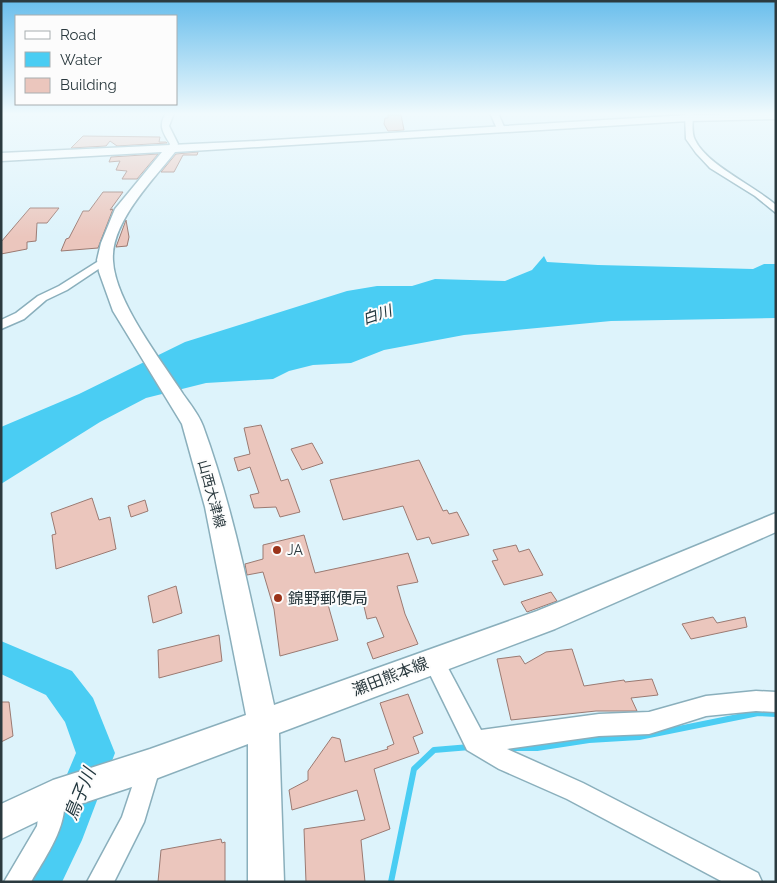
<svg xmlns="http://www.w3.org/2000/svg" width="777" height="883" viewBox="0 0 777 883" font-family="Raleway,'Noto Sans JP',sans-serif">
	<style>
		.water { fill: #4acdf3 }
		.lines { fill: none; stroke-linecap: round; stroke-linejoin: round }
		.stream { stroke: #4acdf3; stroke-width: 6 }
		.river { fill: #4acdf3; fill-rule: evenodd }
		.building { fill: #ebc6bd; stroke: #9b7a72 }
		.street-casing { stroke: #8aafbc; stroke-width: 3 }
		.secondary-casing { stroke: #8aafbc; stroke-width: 3 }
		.street { fill: #fff; fill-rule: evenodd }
		.secondary { fill: #fff; fill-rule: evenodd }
		.poi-dot { fill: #9b3319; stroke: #fcfcfc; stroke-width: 2 }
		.labels { text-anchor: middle; stroke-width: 4; stroke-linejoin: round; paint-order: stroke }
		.street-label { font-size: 14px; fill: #2b3a3f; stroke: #fcfcfc }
		.poi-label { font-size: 14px; fill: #2b3a3f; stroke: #fcfcfc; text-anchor: start }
		.water-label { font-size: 15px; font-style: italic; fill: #1e343b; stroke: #fcfcfc }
		.near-poi-label { font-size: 16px; fill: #2b3a3f; stroke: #fcfcfc; text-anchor: start }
		.near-street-label { font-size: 16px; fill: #2b3a3f; stroke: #fcfcfc }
		.near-water-label { font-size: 18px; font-style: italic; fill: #1e343b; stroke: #fcfcfc }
	</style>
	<rect width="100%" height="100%" fill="#ddf3fb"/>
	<path class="water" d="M544,256L547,262L598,265L753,269L764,264H776V318L611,321L464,335L384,350L351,363L313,365L289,371L273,379L206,383L146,398L100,422L1,484V427L79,394L185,342L347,291L377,286H412L435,279L505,281L532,270Z"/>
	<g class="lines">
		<path class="stream" d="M510,748H537L589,740L639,737L758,713L776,714
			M391,882L414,769L434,750L470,747"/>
		<path class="river" d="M1,641L72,671L93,698L115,753L82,840L62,882H17L52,810L76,753L65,722L46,695L1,674Z"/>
	</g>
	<path class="building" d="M388,115H401L404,130L388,131L384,124L385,118H388Z
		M83,136L160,137L159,142H166L167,143L117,146L110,141L106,146L71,148Z
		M198,152L197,155H183L174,172H161L176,154Z
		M158,154L137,179H122L127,171L116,170L120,161L109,162L111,157Z
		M103,192H123L110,210L113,209L98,248L61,251L66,239L69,238L83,211H89Z
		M30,208H59L47,223H37L36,241L27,242V249L1,254V242Z
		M126,220L129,237L127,246L116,247Z
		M261,425L281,481L288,479L300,512L280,517L276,507L254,508L250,495L259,493L250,467L238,471L234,458L250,454L244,428Z
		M312,443L323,463L302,470L291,449Z
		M419,460L443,511L447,510L449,514L457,512L469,535L432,544L429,537L417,540L403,506L343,520L330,480Z
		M92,498L99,520L110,517L116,549L56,569L52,535L56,534L51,513Z
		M145,500L148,511L131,517L128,506Z
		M304,535L315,573L408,553L418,582L397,586L405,614L418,644L373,659L367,643L384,637L376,617L367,619L361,594L327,601L338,640L280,656L274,609L263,572L247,575L245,564L263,559V545Z
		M516,545L519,552L529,549L543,575L504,585L492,561L498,560L493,550Z
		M176,586L182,613L153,623L148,596Z
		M551,592L557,601L527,612L521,602Z
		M713,617L717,623L745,617L747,627L691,639L682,624Z
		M219,635L222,661L159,678L158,650Z
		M572,649L584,686L624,680L625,682L652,679L658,695L631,698L637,711H596L511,720L497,659L520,656L525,664L546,652Z
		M408,694L423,733L413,737L419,753L374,769L390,829L361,840L365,882H306L304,829L365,820L357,790L292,810L289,790L308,780V771L332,737L340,739L345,762L388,749L387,747L394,744L380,703Z
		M1,702H9L13,736L1,742Z
		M221,839L222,843L225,842V882H158L161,850Z"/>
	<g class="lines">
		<g class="street-casing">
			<path id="street" d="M166,113H174L169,126L178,144L175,150H172L168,148L170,144C163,132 158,126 166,113Z
				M490,113H498L505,129L504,131H498Z
				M685,113H693C693,121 691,133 695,140C707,165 753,185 776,205V213L755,196L710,168L696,153L686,139Z
				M105,257L109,258L110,260L109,262L67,290L46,300L24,319L1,329V320L16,313L38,296L59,286Z
				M433,651L440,653L481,730L599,714L649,712L706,696L756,691L776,692V712L756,711L706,716L649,734L599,736L507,749L583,783L758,873L762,882H723L567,799L499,769L467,750L423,660L426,653Z
				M150,754L158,757L161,765L144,822L114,882H87L122,817L142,757Z
				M53,784L61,788C74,818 46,856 31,882H4L37,826L41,796L45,788Z"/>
		</g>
		<g class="secondary-casing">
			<path id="secondary" d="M776,113V119L688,121L175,152C153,180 110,223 113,261C115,301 161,360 183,394C190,404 199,415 203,426C236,516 253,612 274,705L537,611L776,513V532L555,629L279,733L284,882H248V744L150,781L59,811L1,839V804L53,780L150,749L246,715L205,507L182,424L113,311L99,272L97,260L101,243L115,209L162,152L1,161V153L257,141L688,115Z"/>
		</g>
		<use href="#street" class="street"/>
		<use href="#secondary" class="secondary"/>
	</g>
	<linearGradient id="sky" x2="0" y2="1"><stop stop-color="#69beec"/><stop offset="0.48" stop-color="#f0fafd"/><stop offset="1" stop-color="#f0fafd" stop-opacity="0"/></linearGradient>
	<rect width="777" height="237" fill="url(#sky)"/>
	<g class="poi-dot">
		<circle cx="277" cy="550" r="5"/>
		<circle cx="278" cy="598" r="5"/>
	</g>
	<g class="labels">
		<g class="street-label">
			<text transform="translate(212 494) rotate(75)" y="5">山西大津線</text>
		</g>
		<g class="poi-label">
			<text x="287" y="555">JA</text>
		</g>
		<g class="water-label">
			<text transform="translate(377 315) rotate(-19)" y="5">白川</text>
		</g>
		<g class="near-poi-label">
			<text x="288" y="604">錦野郵便局</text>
		</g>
		<g class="near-street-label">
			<text transform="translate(390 676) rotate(-21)" y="6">瀬田熊本線</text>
		</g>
		<g class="near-water-label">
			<text transform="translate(80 794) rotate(-68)" y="6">鳥子川</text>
		</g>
	</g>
	<rect width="777" height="883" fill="none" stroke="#2b3a3f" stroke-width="5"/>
	<rect x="15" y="15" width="162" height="90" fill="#fcfcfc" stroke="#a8aeb0"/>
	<rect x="25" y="31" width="25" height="8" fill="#ffffff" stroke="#a8aeb0"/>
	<text x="60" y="40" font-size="15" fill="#2b3a3f">Road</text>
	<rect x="25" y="52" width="25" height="15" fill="#4acdf3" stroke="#a8aeb0"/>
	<text x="60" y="65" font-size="15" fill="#2b3a3f">Water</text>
	<rect x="25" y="78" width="25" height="15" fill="#ebc6bd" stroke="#a8aeb0"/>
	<text x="60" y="90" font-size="15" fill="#2b3a3f">Building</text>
</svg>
